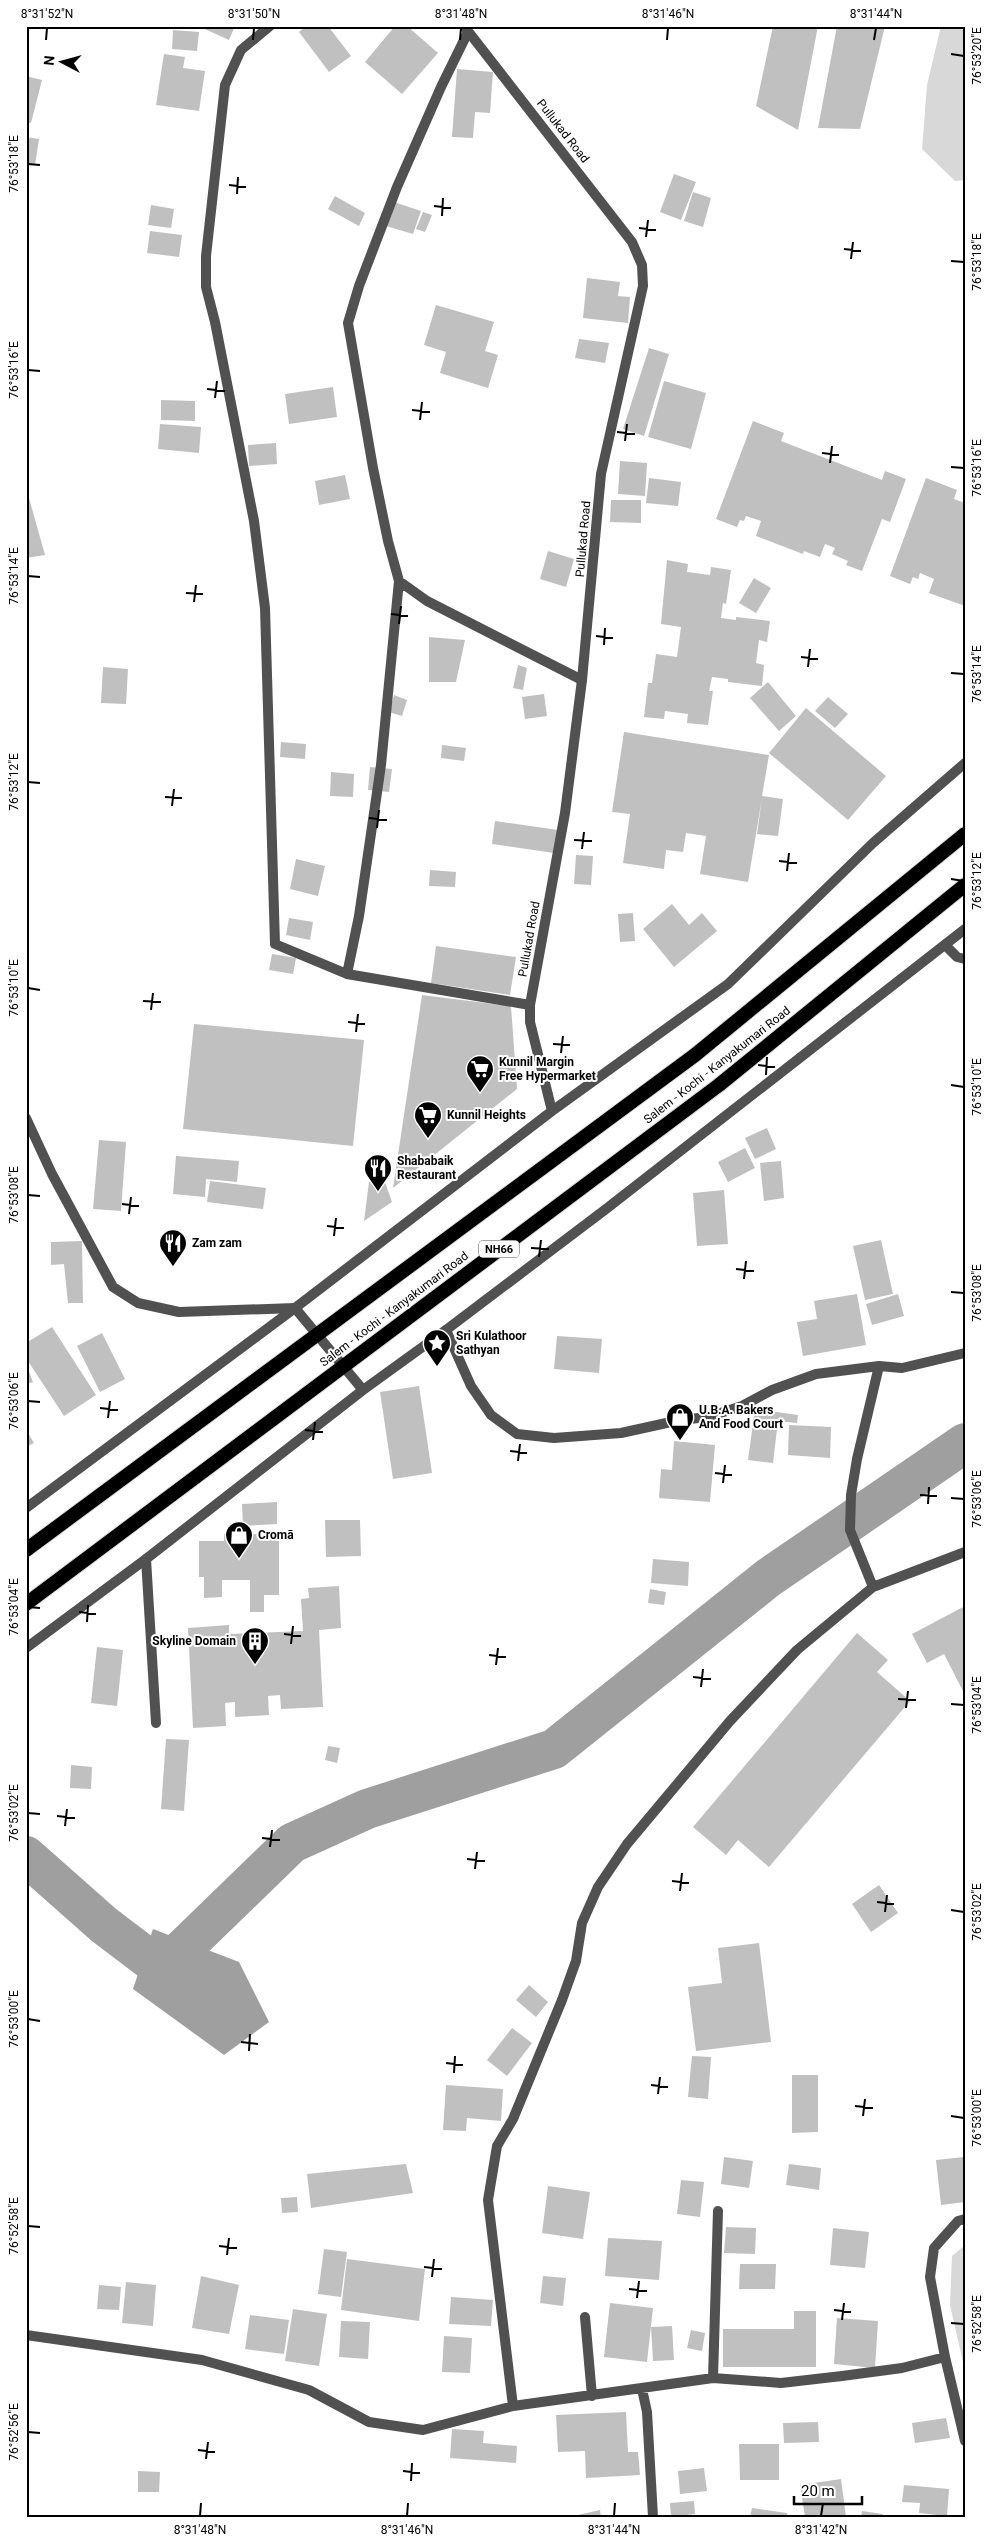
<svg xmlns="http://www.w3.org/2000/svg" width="991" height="2543" viewBox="0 0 991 2543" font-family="Roboto,sans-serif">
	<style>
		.green { fill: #d8d8d8 }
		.water { fill: #9f9f9f }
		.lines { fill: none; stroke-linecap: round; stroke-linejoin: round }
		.river { stroke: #9f9f9f; stroke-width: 40 }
		.building { fill: #c0c0c0 }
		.trunk-casing { stroke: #dbdbdb; stroke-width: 16 }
		.minor { stroke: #515151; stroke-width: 10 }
		.tertiary { stroke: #515151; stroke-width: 10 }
		.trunk { stroke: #000; stroke-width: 14 }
		.ticks { fill: none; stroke: #000; stroke-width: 2 }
		.labels { text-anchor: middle; stroke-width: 4; stroke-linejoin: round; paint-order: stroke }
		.shield { fill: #fff; stroke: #4c4c4c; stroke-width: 1 }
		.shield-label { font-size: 11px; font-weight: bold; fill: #000 }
		.street-label { font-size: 12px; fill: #000; stroke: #fff }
		.poi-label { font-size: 12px; font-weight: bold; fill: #000; stroke: #fff; text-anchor: start }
		.neatline { fill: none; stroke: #000; stroke-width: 2 }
		.ticks-label { font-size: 12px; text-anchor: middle; fill: #000 }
	</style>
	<rect width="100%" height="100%" fill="#fff"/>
	<path class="green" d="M941,26H965V180L955,181L922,149L927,85Z
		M965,2245V2371L950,2305L952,2256Z"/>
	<path class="water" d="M153,1929L239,1962L269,2022L224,2055L133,1989Z"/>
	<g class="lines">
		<path class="river" d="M26,1856L104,1925L162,1969L292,1843L367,1809L554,1749L768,1578L965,1443"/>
	</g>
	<path class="building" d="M198,26H235L229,40Z
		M306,26H328L351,56L329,72L299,32Z
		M395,26H407L438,53L402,94L365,62Z
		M773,26H818L798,130L756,106Z
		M837,26H885L860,129L818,128Z
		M173,30L199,32L197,51L172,49Z
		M164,54L185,57L183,68L205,71L199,111L156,105Z
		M457,69L493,72L490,113L475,112L473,138L452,137Z
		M26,76L42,80L31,123L26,122Z
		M26,137L39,139L35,165L26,164Z
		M674,174L696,182L681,220L660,212Z
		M693,192L711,198L703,227L684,221Z
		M335,196L365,213L359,226L328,209Z
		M394,202L421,211L413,234L386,226Z
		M151,205L174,209L171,228L148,225Z
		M423,212L432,215L425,232L416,229Z
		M150,231L182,235L179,257L147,253Z
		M587,278L620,282L618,296L630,297L628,323L583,318Z
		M436,305L494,322L485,351L498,355L488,388L440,373L446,352L424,345Z
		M579,339L609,343L605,363L575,358Z
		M649,348L669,354L644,436L623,429Z
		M664,381L706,393L691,449L648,437Z
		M333,387L337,417L289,424L285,394Z
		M161,400L195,401V421L161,420Z
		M753,421L784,433L781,441L882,480L885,471L906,479L890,522L882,519L862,571L846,565L848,561L832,554L835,548L825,544L820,557L804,551L803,554L756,536L761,521L746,516L744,521L740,520L737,527L716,519Z
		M160,424L201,427L199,453L158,449Z
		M276,443L277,464L249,466L248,445Z
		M620,461L647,463L645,496L618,494Z
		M345,475L350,499L319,505L315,481Z
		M649,478L681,482L678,506L646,503Z
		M926,478L957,490L954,499L965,503V606L929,593L934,579L920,573L918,579L913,577L910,584L890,576Z
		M29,498L45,555L26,558V499Z
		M611,500H641V523L610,522Z
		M548,551L574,559L566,587L540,579Z
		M667,560L688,564L687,572L710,575L711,567L731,570L726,604L723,603L721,618L736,620V617L770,621L767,642L759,640L756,663L764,665L762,686L728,682V679L712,677L709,691H713L708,725L687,723L688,714L665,711L664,719L644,717L648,683H652L656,654L677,657L681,627L661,624Z
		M754,578L771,588L756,613L739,603Z
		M429,637L465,640L456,682H429Z
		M518,665L527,668L523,690L513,688Z
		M103,667L128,669L126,704L101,703Z
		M768,682L796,716L779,731L750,698Z
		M544,694L547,716L525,719L522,697Z
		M394,695L407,700L402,716L389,712Z
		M828,697L848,714L835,728L815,711Z
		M806,708L886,776L848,820L769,753Z
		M624,732L769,755L762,796L783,799L778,836L757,834L762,798L748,882L700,874L706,836L686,833L683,852L666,850L664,869L623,863L630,814L612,812Z
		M281,742L306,744L305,759L280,757Z
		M442,745L466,748L464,761L441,758Z
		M370,767L392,769L389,792L368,790Z
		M331,772L354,774L353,797L330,796Z
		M495,821L558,830L554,853L492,844Z
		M576,855L593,856L591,885L574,884Z
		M296,859L325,866L318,896L290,889Z
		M430,870L456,872L455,887L429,886Z
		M672,904L689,925L702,913L717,931L674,967L643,929Z
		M633,913L635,941L620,942L618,914Z
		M289,918L313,922L310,940L286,935Z
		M436,946L516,957L510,995L431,983Z
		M272,954L296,958L293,974L269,970Z
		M422,995L511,1006L517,1089L393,1188Z
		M194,1024L364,1040L353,1146L183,1129Z
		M767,1128L776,1149L755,1159L745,1138Z
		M99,1140L126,1142L121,1211L93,1209Z
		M745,1148L755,1168L728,1182L718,1162Z
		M176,1156L239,1161L237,1182L206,1179L205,1197L173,1194Z
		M781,1161L784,1198L764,1201L760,1163Z
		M381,1171L392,1202L364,1221L369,1182Z
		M210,1181L266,1188L263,1209L207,1202Z
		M724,1190L728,1244L697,1246L693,1193Z
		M881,1240L893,1294L865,1300L853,1246Z
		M82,1241L83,1303H68L64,1264L51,1265V1242Z
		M857,1294L866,1345L803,1356L797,1322L817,1319L814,1301Z
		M898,1294L904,1316L872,1325L866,1304Z
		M52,1327L96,1395L64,1416L26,1358V1343Z
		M102,1333L125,1379L100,1392L77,1346Z
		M557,1336L602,1339L599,1373L554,1369Z
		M26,1364L33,1382L26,1384Z
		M419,1386L432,1473L393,1479L380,1392Z
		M755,1409L798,1415L797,1423L778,1421L773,1463L748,1460Z
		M789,1425L831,1427L830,1458L788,1455Z
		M26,1430L34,1443L26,1447Z
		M674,1441L715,1445L710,1502L659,1498L661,1469L672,1470Z
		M277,1502V1524L243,1526L242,1504Z
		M325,1520H360L361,1556L326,1557Z
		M224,1534H279V1595H264V1612H250V1580H222V1597L204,1598V1577H199V1541H224Z
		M653,1559L689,1562L688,1586L651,1583Z
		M339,1586L341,1628L319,1630L323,1707L281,1709L280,1695L268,1696L269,1715L235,1717V1702L225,1703L226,1726L193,1728L188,1628L229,1625V1634L303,1631L301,1599L309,1598L308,1588Z
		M650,1589L666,1592L664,1605L648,1603Z
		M965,1606V1695L944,1654L927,1663L912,1634Z
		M857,1633L888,1660L877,1672L910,1701L769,1867L738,1840L726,1855L693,1827Z
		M97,1647L123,1650L117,1706L91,1703Z
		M166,1739L189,1740L184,1811L161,1809Z
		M328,1746L340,1748L337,1763L325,1760Z
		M71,1765L92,1767L91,1789L70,1788Z
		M879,1885L898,1913L871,1932L852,1904Z
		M759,1943L771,2042L696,2051L688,1987L722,1983L718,1948Z
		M529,1985L548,2002L536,2017L516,2000Z
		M512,2028L532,2043L507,2076L487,2060Z
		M692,2056L711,2057L708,2099L688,2097Z
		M792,2075H818V2132L792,2133Z
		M446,2085L503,2089L501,2121L467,2118L466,2131L443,2130Z
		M724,2157L753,2161L749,2188L721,2184Z
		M964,2157L965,2202L941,2205L936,2160Z
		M406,2164L413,2193L311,2208L307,2174Z
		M789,2164L821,2168L819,2190L786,2185Z
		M681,2180L704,2182L700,2217L677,2214Z
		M548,2186L590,2192L583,2239L542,2233Z
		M297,2197L298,2212L282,2213L281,2198Z
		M726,2227L756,2228L755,2254L724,2253Z
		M833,2228L869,2232L865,2268L830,2265Z
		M608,2238L662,2241L659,2280L605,2276Z
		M324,2249L347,2252L341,2297L318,2294Z
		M347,2259L425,2269L419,2321L341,2310Z
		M740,2264H776L775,2289H739Z
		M201,2276L239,2285L229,2334L192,2328Z
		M543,2276L566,2278L563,2306L540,2303Z
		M126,2282L156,2285L153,2326L122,2323Z
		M99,2285L121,2287L119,2310L97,2309Z
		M451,2297L493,2300L491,2326L449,2324Z
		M610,2303L653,2308L647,2362L604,2357Z
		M293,2309L327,2314L319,2366L285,2361Z
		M794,2311H816V2367H723V2329H794Z
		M250,2315L289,2320L284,2354L245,2349Z
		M837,2318L878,2321L875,2368L834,2364Z
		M341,2321L370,2322L368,2359L339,2357Z
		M672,2326L674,2360L653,2361L651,2327Z
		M691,2330L705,2333L702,2351L687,2348Z
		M444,2336L472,2338L470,2373L442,2372Z
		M626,2412L628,2452H638L640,2475L586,2478L585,2451L558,2452L556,2415Z
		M946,2418L950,2438L915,2443L912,2423Z
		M818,2422L819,2442L784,2443L783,2423Z
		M452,2429L484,2431L483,2443L517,2446L516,2463L450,2458Z
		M739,2444H779V2480H740Z
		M704,2468L707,2491L680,2494L678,2471Z
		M138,2471L160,2472L159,2492H138Z
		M841,2479L846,2517H805L800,2485Z
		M904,2485L949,2489L947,2516L919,2513L920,2503L902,2502Z
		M694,2501L695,2514L671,2517L670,2503Z
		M752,2508L787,2513V2517H750Z
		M600,2510L601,2517H573V2516Z
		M862,2511L883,2514L882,2517H861Z"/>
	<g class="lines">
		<g class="trunk-casing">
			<path id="trunk" d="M26,1550L695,1055L965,834
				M26,1604L719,1085L965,885"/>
		</g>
		<path class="minor" d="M270,26L241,50L225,85L206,256V287L215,322L254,521L265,608L275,944L347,974L530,1005
			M399,581L427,601L582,680
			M945,945L957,957L965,959
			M347,974L359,916L381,765L399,581L388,541L373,468L348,323L359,286L397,187L441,87L468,32
			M26,1118L52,1174L113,1287L138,1303L179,1312L295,1308
			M446,1330L471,1386L491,1415L517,1434L554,1438L621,1433L680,1420L708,1417L742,1406L772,1390L816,1374L879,1366L902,1368L965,1353
			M146,1559L156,1723
			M873,1587L850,1530L851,1495L857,1459L879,1366
			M585,2317L592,2396
			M26,2335L202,2360L309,2390L369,2422L423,2430L513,2406L713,2378L781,2383L842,2376L902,2368L945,2357L930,2277L934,2248L958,2221L965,2219
			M945,2357L965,2441
			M713,2378L718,2211
			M642,2389L647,2412L653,2517
			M513,2406L488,2200L497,2146L513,2119L562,2000L576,1961L582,1923L598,1887L627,1844L730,1721L797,1650L873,1587L965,1552"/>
		<path class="tertiary" d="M464,26L632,242L642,265L643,286L601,474L582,680L565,813L530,1005V1022L552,1111
			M295,1308L363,1390
			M26,1508L295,1308L552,1111L728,984L873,843L965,763
			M26,1648L146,1559L363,1390L446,1330L606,1209L965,929"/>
		<use href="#trunk" class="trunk"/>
	</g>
	<path class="ticks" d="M46,40L47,28M253,40L254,28M460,40L461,28M667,40L668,28M874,40L876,28M951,54L964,56M28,164L40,165M229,185L246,187M237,194L238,177M434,206L451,208M442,216L443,198M639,228L656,230M646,237L648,220M844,249L861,251M851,259L853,242M951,261L964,262M28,370L40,371M207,389L225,391M215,398L217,381M412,410L430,412M420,420L422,402M617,432L635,434M625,441L627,424M822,453L839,455M830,463L832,446M951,467L964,468M28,576L40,577M186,593L203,594M194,602L196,585M391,614L408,616M399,624L401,606M596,636L613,638M604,645L605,628M801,657L818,659M808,667L810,649M951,673L964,674M28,782L40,783M165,797L182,798M172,806L174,789M369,818L387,820M377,828L379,810M574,840L592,841M582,849L584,832M779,861L797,863M787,871L789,853M951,879L964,881M28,988L40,990M143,1001L161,1002M151,1010L153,993M348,1022L365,1024M356,1032L358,1014M553,1044L570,1045M561,1053L563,1036M758,1065L775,1067M766,1075L767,1057M951,1085L964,1087M28,1195L40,1196M122,1204L139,1206M129,1214L131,1197M327,1226L344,1228M334,1236L336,1218M531,1248L549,1249M539,1257L541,1240M736,1269L754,1271M744,1279L746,1261M951,1292L964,1293M28,1401L40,1402M100,1408L118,1410M108,1418L110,1401M305,1430L323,1432M313,1440L315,1422M510,1451L527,1453M518,1461L520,1444M715,1473L732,1475M723,1483L725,1465M920,1495L937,1496M951,1498L964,1499M928,1504L929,1487M28,1607L40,1608M79,1612L96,1614M87,1622L88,1605M284,1634L301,1636M291,1644L293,1626M489,1655L506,1657M496,1665L498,1648M693,1677L711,1679M701,1687L703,1669M898,1699L916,1700M951,1704L964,1705M906,1708L908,1691M28,1813L40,1814M57,1816L75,1818M65,1826L67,1809M262,1838L280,1840M270,1847L272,1830M467,1859L485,1861M475,1869L477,1852M672,1881L689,1883M680,1891L682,1873M877,1902L894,1904M951,1910L964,1912M885,1912L887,1895M28,2019L40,2021M241,2042L258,2044M249,2051L250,2034M446,2063L463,2065M454,2073L455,2056M651,2085L668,2087M658,2094L660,2077M855,2106L873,2108M863,2116L865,2099M951,2116L964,2118M28,2226L40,2227M219,2246L237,2248M227,2255L229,2238M424,2267L442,2269M432,2277L434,2259M629,2289L647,2291M637,2298L639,2281M834,2310L851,2312M842,2320L844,2303M951,2323L964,2324M28,2432L40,2433M198,2450L215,2452M206,2459L208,2442M403,2471L420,2473M411,2481L412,2463M200,2516L201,2503M407,2516L408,2503M614,2516L615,2503M821,2516L823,2503"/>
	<defs>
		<g id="supermarket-pin" transform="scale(1.4375)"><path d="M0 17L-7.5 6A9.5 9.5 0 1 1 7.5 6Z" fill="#000" stroke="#fff"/><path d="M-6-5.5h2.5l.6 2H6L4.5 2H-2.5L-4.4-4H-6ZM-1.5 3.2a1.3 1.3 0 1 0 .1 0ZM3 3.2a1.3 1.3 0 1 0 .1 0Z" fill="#fff"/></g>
		<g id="restaurant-pin" transform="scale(1.4375)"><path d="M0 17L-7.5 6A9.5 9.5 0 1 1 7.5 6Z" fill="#000" stroke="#fff"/><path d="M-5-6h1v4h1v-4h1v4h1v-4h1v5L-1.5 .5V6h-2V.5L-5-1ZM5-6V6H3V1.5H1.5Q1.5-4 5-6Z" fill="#fff"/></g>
		<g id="sight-pin" transform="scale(1.4375)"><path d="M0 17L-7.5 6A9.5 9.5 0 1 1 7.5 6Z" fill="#000" stroke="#fff"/><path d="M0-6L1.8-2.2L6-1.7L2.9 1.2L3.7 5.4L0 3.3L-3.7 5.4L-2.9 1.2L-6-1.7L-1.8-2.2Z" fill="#fff"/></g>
		<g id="shop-pin" transform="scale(1.4375)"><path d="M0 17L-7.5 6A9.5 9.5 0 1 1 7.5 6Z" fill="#000" stroke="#fff"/><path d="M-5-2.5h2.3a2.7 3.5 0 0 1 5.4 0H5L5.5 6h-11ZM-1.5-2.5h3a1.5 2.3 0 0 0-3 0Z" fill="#fff"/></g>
		<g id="building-pin" transform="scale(1.4375)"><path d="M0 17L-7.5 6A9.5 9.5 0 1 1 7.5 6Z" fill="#000" stroke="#fff"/><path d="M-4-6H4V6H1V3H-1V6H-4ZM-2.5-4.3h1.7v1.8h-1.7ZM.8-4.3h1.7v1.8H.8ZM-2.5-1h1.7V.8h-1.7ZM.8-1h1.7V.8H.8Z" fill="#fff"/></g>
	</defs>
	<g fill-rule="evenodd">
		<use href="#supermarket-pin" x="480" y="1069"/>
		<use href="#supermarket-pin" x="428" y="1115"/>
		<use href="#restaurant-pin" x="378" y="1168"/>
		<use href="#restaurant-pin" x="173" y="1243"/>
		<use href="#sight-pin" x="437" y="1343"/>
		<use href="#shop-pin" x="680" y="1417"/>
		<use href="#shop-pin" x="239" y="1535"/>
		<use href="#building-pin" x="255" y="1641"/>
	</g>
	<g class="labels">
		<rect class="shield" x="479" y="1240.5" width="40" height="17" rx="4"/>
		<g class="shield-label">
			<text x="499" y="1253">NH66</text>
		</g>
		<g class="street-label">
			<text transform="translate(563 131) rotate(52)" y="4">Pullukad Road</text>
			<text transform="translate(583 539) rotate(-85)" y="4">Pullukad Road</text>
			<text transform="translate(529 939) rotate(-80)" y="4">Pullukad Road</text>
			<text transform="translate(717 1065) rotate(-38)" y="4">Salem - Kochi - Kanyakumari Road</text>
			<text transform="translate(394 1309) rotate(-37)" y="4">Salem - Kochi - Kanyakumari Road</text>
		</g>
		<g class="poi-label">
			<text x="499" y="1066">Kunnil Margin<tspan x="499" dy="14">Free Hypermarket</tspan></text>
			<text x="447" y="1119">Kunnil Heights</text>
			<text x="397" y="1165">Shababaik<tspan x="397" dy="14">Restaurant</tspan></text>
			<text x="192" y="1247">Zam zam</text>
			<text x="456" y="1340">Sri Kulathoor<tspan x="456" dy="14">Sathyan</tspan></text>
			<text x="699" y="1414">U.B.A. Bakers<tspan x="699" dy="14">And Food Court</tspan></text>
			<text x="258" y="1539">Cromā</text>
			<text x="236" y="1645" text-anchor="end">Skyline Domain</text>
		</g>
	</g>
	<rect width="991" height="2543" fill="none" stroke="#ffffff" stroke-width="55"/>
	<g transform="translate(62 62) rotate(276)" stroke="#ffffff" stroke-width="4" paint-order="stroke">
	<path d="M0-4L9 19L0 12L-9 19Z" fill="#000000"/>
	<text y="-8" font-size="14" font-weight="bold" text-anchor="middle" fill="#000000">N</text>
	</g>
	<path d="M794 2496v8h68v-8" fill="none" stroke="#000000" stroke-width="2.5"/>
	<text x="801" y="2496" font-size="15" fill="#000000" stroke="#ffffff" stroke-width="4" paint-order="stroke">20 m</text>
	<rect x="28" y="28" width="936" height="2488" class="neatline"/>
	<g class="ticks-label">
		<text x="47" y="18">8°31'52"N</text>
		<text x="254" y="18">8°31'50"N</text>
		<text x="461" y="18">8°31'48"N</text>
		<text x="668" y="18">8°31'46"N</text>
		<text x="876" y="18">8°31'44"N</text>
		<text transform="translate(977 56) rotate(-90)" y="4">76°53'20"E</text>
		<text transform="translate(14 164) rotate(-90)" y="4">76°53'18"E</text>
		<text transform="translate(977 262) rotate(-90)" y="4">76°53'18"E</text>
		<text transform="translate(14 370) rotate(-90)" y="4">76°53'16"E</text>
		<text transform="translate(977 468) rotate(-90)" y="4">76°53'16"E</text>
		<text transform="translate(14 576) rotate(-90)" y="4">76°53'14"E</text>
		<text transform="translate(977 674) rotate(-90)" y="4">76°53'14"E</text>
		<text transform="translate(14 782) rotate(-90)" y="4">76°53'12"E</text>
		<text transform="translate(977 881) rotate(-90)" y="4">76°53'12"E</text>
		<text transform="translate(14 988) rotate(-90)" y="4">76°53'10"E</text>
		<text transform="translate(977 1087) rotate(-90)" y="4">76°53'10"E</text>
		<text transform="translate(14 1195) rotate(-90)" y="4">76°53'08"E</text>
		<text transform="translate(977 1293) rotate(-90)" y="4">76°53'08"E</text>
		<text transform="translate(14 1401) rotate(-90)" y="4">76°53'06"E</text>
		<text transform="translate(977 1499) rotate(-90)" y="4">76°53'06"E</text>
		<text transform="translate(14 1607) rotate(-90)" y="4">76°53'04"E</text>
		<text transform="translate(977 1705) rotate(-90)" y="4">76°53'04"E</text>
		<text transform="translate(14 1813) rotate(-90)" y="4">76°53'02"E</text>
		<text transform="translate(977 1912) rotate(-90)" y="4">76°53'02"E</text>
		<text transform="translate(14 2019) rotate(-90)" y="4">76°53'00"E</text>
		<text transform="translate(977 2118) rotate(-90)" y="4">76°53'00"E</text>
		<text transform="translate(14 2226) rotate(-90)" y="4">76°52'58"E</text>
		<text transform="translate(977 2324) rotate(-90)" y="4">76°52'58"E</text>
		<text transform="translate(14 2432) rotate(-90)" y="4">76°52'56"E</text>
		<text x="200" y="2534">8°31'48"N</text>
		<text x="407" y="2534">8°31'46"N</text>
		<text x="614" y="2534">8°31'44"N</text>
		<text x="821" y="2534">8°31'42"N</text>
	</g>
</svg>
